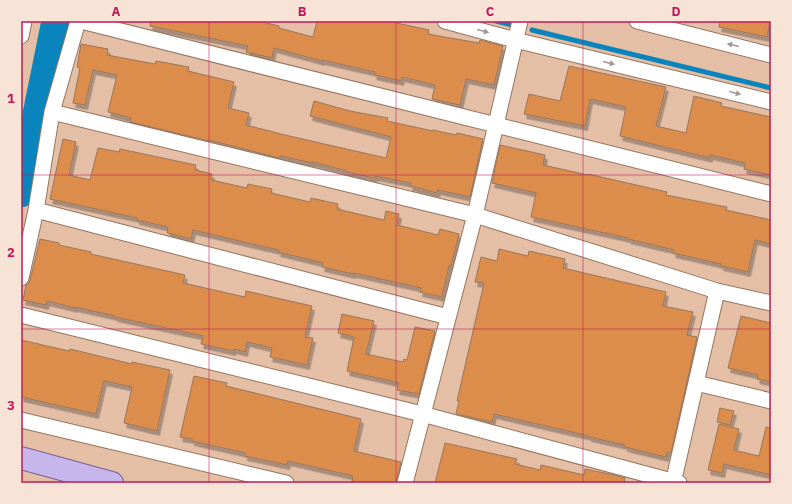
<svg xmlns="http://www.w3.org/2000/svg" width="792" height="504" viewBox="0 0 792 504" font-family="'IBM Plex Sans',sans-serif">
	<style>
		.lines { fill: none; stroke-linecap: round; stroke-linejoin: round }
		.stream { stroke: #0984bc; stroke-width: 5 }
		.river { stroke: #0984bc; stroke-width: 29 }
		.building { fill: #dc8c4c; stroke: #97765e; filter: url(#shadow) }
		.street-casing { stroke: #96755d; stroke-width: 17 }
		.primary-casing { stroke: #776196; stroke-width: 24 }
		.street { stroke: #fff; stroke-width: 15 }
		.primary { stroke: #c7b6eb; stroke-width: 22 }
		.oneway { fill: #9f9995 }
		.grid { fill: none; stroke: #c2185b; stroke-width: 1; stroke-opacity: 0.55 }
		.neatline { fill: none; stroke: #c2185b; stroke-width: 1.5 }
		.grid-label { font-size: 13px; text-anchor: middle; font-weight: bold; fill: #c2185b }
	</style>
	<defs>
		<filter id="shadow"><feDropShadow dx="2.5" dy="4.5" stdDeviation="0" flood-color="#0004"/></filter>
	</defs>
	<rect width="100%" height="100%" fill="#e4bfa6"/>
	<g class="lines">
		<path class="stream" d="M496,21L512,25
			M532,30L771,88"/>
		<path class="river" d="M21,193L56,21"/>
	</g>
	<path class="building" d="M151,21H259L279,26V28L313,37L317,21H387L429,30L428,34L479,43L480,40L503,46L494,85L466,79L460,105L432,99L435,85L402,77L401,81L374,75L375,72L322,60V61L274,48L272,58L246,52L248,46L150,26Z
		M720,21H770L767,37L719,27Z
		M81,44L108,49L107,55L155,64L156,61L189,67L188,71L234,82L228,108L249,113L246,125L285,135L386,158L391,137L310,116L314,101L350,111L388,118L387,121L433,131V130L456,135L457,133L483,139L470,197L438,190L437,193L410,186L411,183L375,176L374,178L347,172V171L312,162V163L280,156L279,158L209,140V141L130,122L131,118L108,112L117,75L93,70L85,105L73,103L80,68L77,67Z
		M569,66L666,87L656,126L686,133L694,96L722,103L721,106L771,117V175L744,169L745,163L710,155V158L620,136L626,107L590,99L585,126L524,114L529,94L560,101Z
		M63,139L76,142L69,175L90,180L98,148L119,152L120,149L196,165L195,170L212,174L211,180L247,188L248,184L272,189L271,193L310,202L311,198L338,204L337,209L384,220L386,211L399,214L397,225L438,235L440,229L459,234L451,266H449L442,297L420,292L421,288L354,273L353,274L322,267L323,263L278,252L279,250L265,247L193,230L191,239L167,233L168,227L137,220V218L50,199Z
		M500,145L545,155L543,165L588,175V174L667,192L666,195L727,207L726,210L771,220V244L755,240L748,272L721,266V264L673,253L674,250L628,239V238L531,217L536,193L492,183Z
		M40,239L59,243V245L91,252V254L185,275L183,283L245,297L246,291L312,306L305,337L313,338L307,365L270,357L272,348L247,342L245,352L234,349L233,351L201,344L203,336L115,317V316L75,307V308L47,301L46,305L23,300L26,285L29,283L32,272Z
		M499,249L528,256L529,251L565,259L563,268L666,292L663,306L693,312L687,335L697,337L671,453L667,452L666,457L625,447V445L589,437V436L494,414L492,422L456,414L459,401H457L484,283L475,282L481,257L497,261Z
		M342,314L374,321L366,354L403,362L404,359L407,360L415,327L435,331L419,394L397,390L399,383L347,371L354,337L338,333Z
		M741,316L771,323V382L757,379L758,375L728,368Z
		M21,340L69,351L70,349L132,364V362L170,370L157,431L124,423L132,387L104,381L96,414L21,397Z
		M194,376L227,383L226,386L361,419L354,451L401,462L396,483H361L352,481L353,476L288,461L287,465L245,456V453L192,441V439L180,437Z
		M720,408L734,411L730,425L717,422Z
		M719,424L739,429L734,450L759,456L766,427L771,428V475L724,464L722,473L708,470Z
		M445,443L517,459L515,464L540,470L541,465L584,475L585,469L614,475L625,478L624,483H435Z"/>
	<g class="lines">
		<g class="street-casing">
			<path id="street" d="M81,21L771,194
				M445,21L515,40L771,102
				M637,21L771,55
				M21,36L24,21
				M52,112L475,215L717,291L771,303
				M36,210L448,317
				M21,278L36,210L52,112L78,21
				M21,315L422,414L679,483
				M696,383L771,401
				M21,420L286,483
				M405,483L475,215L520,21
				M673,483L717,291"/>
		</g>
		<g class="primary-casing">
			<path id="primary" d="M21,458L112,483"/>
		</g>
		<use href="#street" class="street"/>
		<use href="#primary" class="primary"/>
	</g>
	<defs><path id="oneway-solid" d="M-6-.8H1V-3.2L6.5 0L1 3.2V.8H-6Z"/></defs>
	<g class="oneway">
		<use href="#oneway-solid" transform="translate(483 31) rotate(15)"/>
		<use href="#oneway-solid" transform="translate(733 45) rotate(-166)"/>
		<use href="#oneway-solid" transform="translate(609 63) rotate(14)"/>
		<use href="#oneway-solid" transform="translate(735 93) rotate(14)"/>
	</g>
	<path class="grid" d="M209,21V483M396,21V483M583,21V483M21,175H771M21,329H771"/>
	<rect width="792" height="504" fill="none" stroke="#f7e4d7" stroke-width="44"/>
	<rect x="22" y="22" width="748" height="460" class="neatline"/>
	<g class="grid-label">
		<text x="116" y="16">A</text>
		<text x="302" y="16">B</text>
		<text x="490" y="16">C</text>
		<text x="676" y="16">D</text>
		<text x="11" y="103">1</text>
		<text x="11" y="257">2</text>
		<text x="11" y="410">3</text>
	</g>
</svg>
